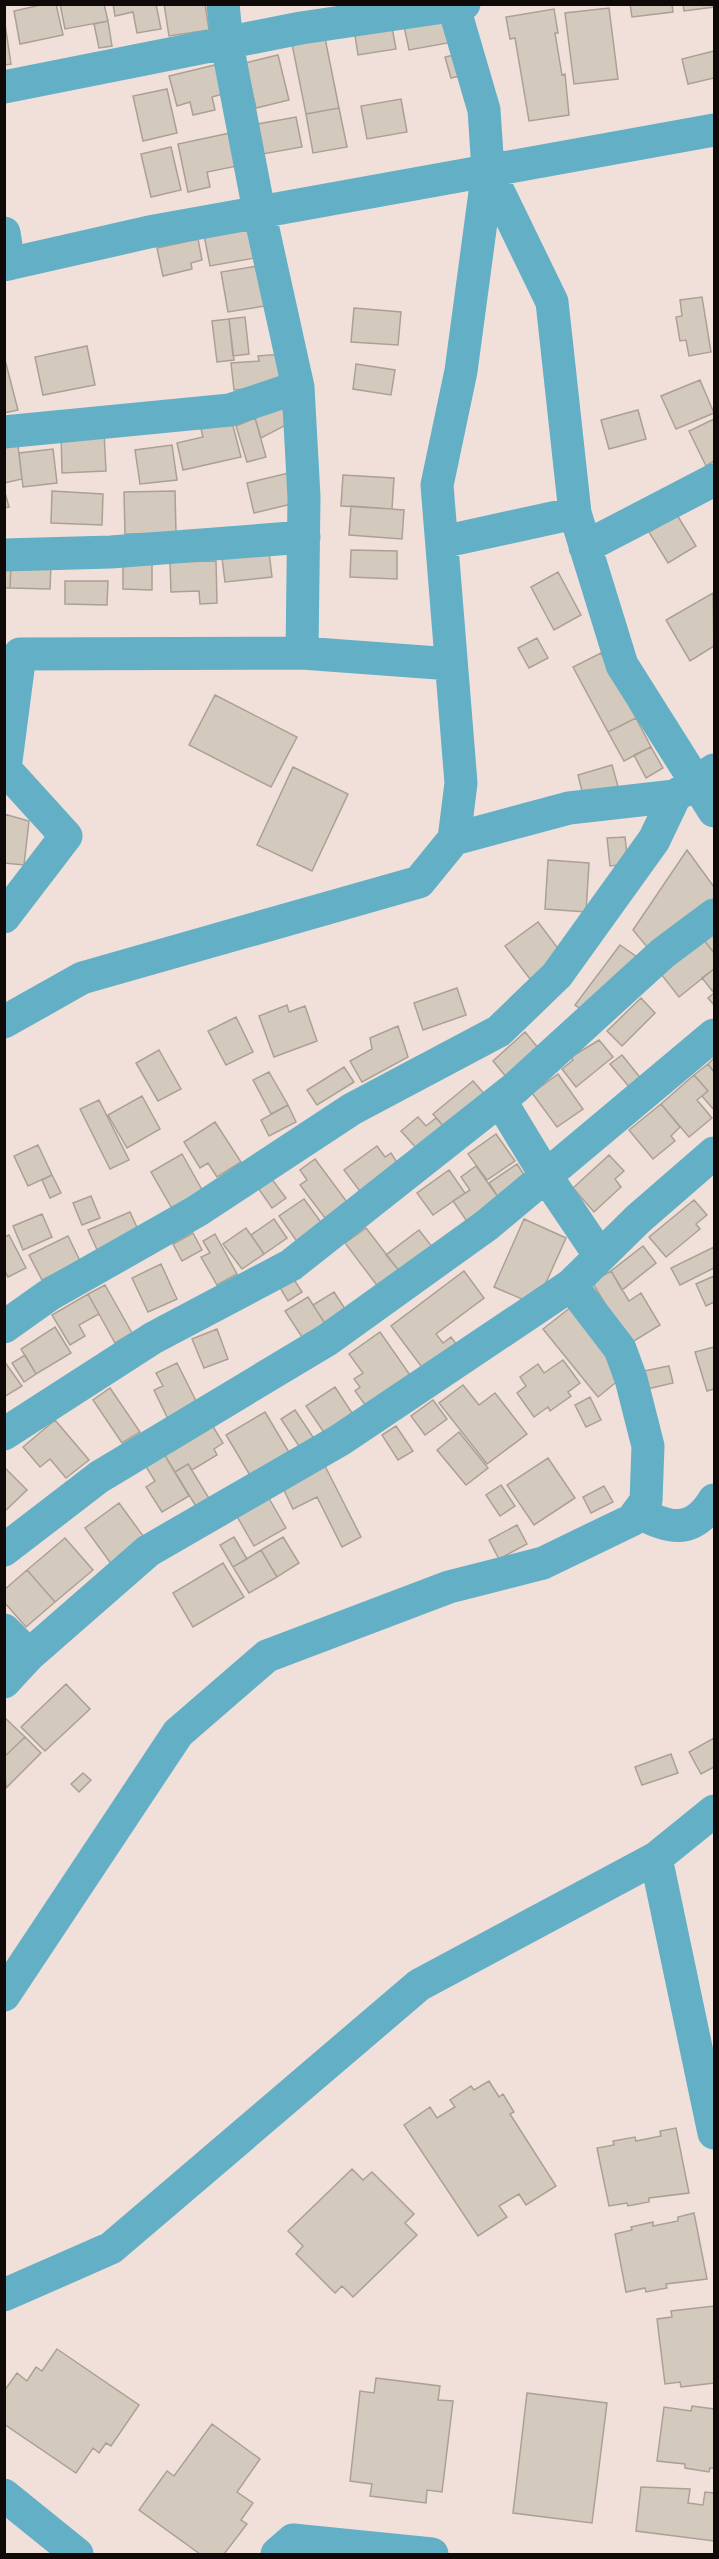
<svg xmlns="http://www.w3.org/2000/svg" width="719" height="2559" viewBox="0 0 719 2559" font-family="'Alegreya Sans',sans-serif">
	<style>
		.building { fill: #d3c9bd; stroke: #aba095; stroke-width: 1.5 }
		.lines { fill: none; stroke-linecap: round; stroke-linejoin: round }
		.minor { stroke: #63afc6; stroke-width: 33 }
	</style>
	<rect width="100%" height="100%" fill="#f1e0da"/>
	<path class="building" d="M45,4H56L63,35L20,44L14,11Z
		M60,4H104L108,21L65,29Z
		M113,4H156L161,29L137,33L133,12L115,16Z
		M164,4H205L209,30L169,36Z
		M630,4H672L673,12L632,17Z
		M683,4H714V7L684,11Z
		M609,8L618,79L574,84L565,13Z
		M554,9L558,33H555L562,75L565,74L569,115L529,121L515,38L510,39L506,17Z
		M447,13L453,42L409,50L403,21Z
		M4,17L11,64L4,65Z
		M108,21L112,46L99,48L94,24Z
		M391,22L396,49L358,55L354,29Z
		M324,33L339,108L306,114L291,39Z
		M714,51V78L688,84L682,59Z
		M459,54L464,75L451,78L445,57Z
		M278,55L289,100L256,108L245,63Z
		M219,64L226,93L212,97L215,110L193,115L190,102L177,106L169,76Z
		M167,89L177,133L143,141L133,96Z
		M401,99L407,132L367,139L361,106Z
		M339,108L347,147L313,153L306,114Z
		M296,117L302,147L257,155L252,125Z
		M230,133L237,166L207,172L210,187L188,192L178,144Z
		M171,147L181,190L151,197L141,154Z
		M249,227L255,258L210,266L204,235Z
		M198,239L202,260L191,263L192,269L163,276L157,248Z
		M263,265L271,305L228,312L221,272Z
		M702,297L711,352L689,356L686,340L680,341L676,317L682,316L680,300Z
		M354,308L401,312L398,345L351,342Z
		M245,317L249,354L233,356L229,319Z
		M229,319L234,360L217,362L212,321Z
		M87,346L95,385L43,395L35,357Z
		M283,354L286,385L234,390L231,363L259,361L258,356Z
		M4,356L18,410L4,413Z
		M356,364L395,370L391,395L353,389Z
		M700,380L714,413L676,429L661,396Z
		M281,405L288,424L261,438L255,418Z
		M638,410L646,439L609,449L601,420Z
		M255,418L266,457L247,462L236,426Z
		M714,419V461L706,466L689,431Z
		M232,422L241,457L183,470L177,443L203,437L201,429Z
		M104,432L106,471L62,473L61,433Z
		M17,438L22,479L4,483V440Z
		M172,445L177,480L140,484L135,450Z
		M53,449L57,483L23,487L19,453Z
		M289,473L296,503L254,513L247,483Z
		M343,475L394,478L392,509L341,506Z
		M4,489L9,507L4,508Z
		M52,491L103,494L102,525L51,523Z
		M175,491L176,533L125,534L124,492Z
		M351,506L404,510L402,539L349,535Z
		M677,515L696,546L668,563L649,532Z
		M351,550L397,551V579L350,577Z
		M269,552L272,577L225,582L222,558Z
		M216,561L217,603L200,604L199,591L171,592L170,562Z
		M4,563H11L10,588H4Z
		M11,563L51,564L50,589L10,588Z
		M123,563L152,564V590L123,589Z
		M558,572L581,615L554,630L531,587Z
		M65,581H108L107,605L65,604Z
		M713,593L714,646L690,661L666,620Z
		M537,638L548,658L529,668L518,648Z
		M601,653L636,718L608,732L573,667Z
		M215,695L297,737L271,787L189,745Z
		M636,718L651,747L624,761L608,732Z
		M651,747L663,768L646,778L634,755Z
		M612,765L619,790L584,799L578,775Z
		M293,767L348,794L312,871L257,845Z
		M4,814L29,821L24,865L4,863Z
		M625,837L628,864L610,866L607,838Z
		M687,850L714,887V901L653,954L633,930Z
		M548,860L589,863L586,912L545,909Z
		M538,922L563,955L530,979L505,946Z
		M714,932V953L704,940Z
		M704,940L714,953V969L679,997L661,974Z
		M620,945L637,957L592,1017L575,1005Z
		M714,969V1005L708,998L714,993L702,978Z
		M457,988L466,1015L423,1030L414,1003Z
		M641,998L655,1013L622,1046L607,1031Z
		M287,1005L289,1012L305,1006L317,1041L274,1057L259,1016Z
		M236,1017L253,1052L226,1065L208,1031Z
		M398,1026L408,1057L362,1082L350,1061L372,1049L370,1038Z
		M525,1032L539,1049L507,1078L493,1061Z
		M599,1040L613,1057L576,1087L562,1069L573,1060L571,1057Z
		M159,1050L181,1089L158,1101L136,1063Z
		M622,1055L642,1080L631,1089L610,1064Z
		M714,1058V1072L708,1064Z
		M708,1064L714,1072V1110L702,1096L708,1091L694,1075Z
		M344,1067L354,1082L317,1105L307,1090Z
		M269,1072L288,1105L271,1114L253,1080Z
		M558,1074L583,1109L557,1127L532,1093Z
		M694,1075L708,1091L697,1100L712,1118L689,1137L661,1104Z
		M473,1081L486,1096L446,1129L433,1114Z
		M142,1096L160,1129L127,1148L108,1115Z
		M99,1100L129,1160L110,1169L80,1109Z
		M661,1104L680,1127L671,1136L675,1141L653,1159L629,1130Z
		M288,1105L296,1122L269,1136L261,1120Z
		M418,1117L426,1126L436,1118L446,1129L419,1151L401,1131Z
		M215,1122L241,1162L217,1177L208,1163L200,1168L184,1142Z
		M496,1134L515,1161L487,1180L468,1154Z
		M38,1145L52,1175L28,1186L14,1156Z
		M377,1146L385,1157L391,1153L400,1167L362,1194L344,1170Z
		M182,1154L205,1195L174,1212L151,1172Z
		M609,1155L624,1171L615,1179L621,1187L594,1212L573,1188Z
		M315,1159L347,1202L325,1218L300,1185L307,1180L300,1170Z
		M517,1164L528,1181L500,1200L489,1183Z
		M476,1166L500,1200L468,1223L453,1201L470,1190L461,1177Z
		M449,1170L465,1193L433,1215L417,1193Z
		M52,1175L61,1193L50,1198L42,1180Z
		M271,1178L286,1198L272,1208L258,1188Z
		M91,1196L100,1218L82,1225L73,1203Z
		M304,1199L323,1225L298,1243L279,1216Z
		M694,1200L707,1215L696,1224L700,1229L666,1257L649,1237Z
		M130,1212L141,1236L99,1254L88,1230Z
		M42,1214L52,1237L23,1250L13,1226Z
		M274,1219L287,1238L264,1254L251,1235Z
		M524,1219L566,1238L536,1305L494,1287Z
		M246,1228L264,1254L242,1269L223,1244Z
		M366,1228L400,1272L379,1288L345,1243Z
		M419,1230L433,1248L400,1272L386,1255Z
		M193,1233L202,1250L182,1261L173,1244Z
		M215,1234L237,1274L217,1285L201,1257L210,1253L203,1241Z
		M9,1235L26,1268L8,1277L4,1269V1237Z
		M68,1236L80,1261L42,1280L29,1255Z
		M643,1246L656,1263L622,1290L611,1271Z
		M714,1247V1268L680,1285L671,1268Z
		M161,1264L177,1299L148,1312L132,1278Z
		M464,1271L484,1298L436,1334L443,1343L451,1337L460,1349L427,1374L391,1326Z
		M611,1271L629,1301L641,1293L660,1325L629,1344L592,1282Z
		M714,1276V1302L706,1306L696,1284Z
		M293,1278L302,1292L288,1301L279,1286Z
		M105,1285L132,1333L115,1343L88,1294Z
		M334,1292L347,1312L326,1325L313,1305Z
		M88,1294L99,1314L79,1325L85,1336L70,1345L52,1315Z
		M308,1297L326,1325L304,1340L285,1311Z
		M571,1307L625,1375L598,1397L543,1329Z
		M55,1327L71,1353L36,1374L21,1349Z
		M217,1329L228,1359L204,1368L192,1339Z
		M380,1332L410,1375L366,1406L355,1391L360,1387L354,1379L363,1373L349,1354Z
		M714,1347V1389L707,1391L695,1352Z
		M25,1355L36,1374L24,1382L12,1363Z
		M563,1360L580,1383L568,1392L571,1396L550,1411L548,1407L534,1417L517,1393L526,1386L520,1377L538,1364L544,1373Z
		M4,1361L22,1386L4,1397Z
		M177,1363L198,1405L168,1419L154,1390L163,1386L156,1373Z
		M669,1366L673,1383L647,1389L644,1371Z
		M463,1385L479,1405L495,1393L527,1434L487,1464L439,1403Z
		M335,1387L354,1416L325,1434L306,1406Z
		M110,1388L140,1432L122,1443L93,1400Z
		M590,1397L601,1420L586,1427L575,1405Z
		M433,1400L447,1419L425,1435L411,1416Z
		M295,1410L315,1440L301,1449L281,1419Z
		M265,1412L290,1454L251,1477L226,1435Z
		M55,1420L89,1460L66,1478L50,1459L40,1467L23,1447Z
		M212,1425L223,1443L214,1449L217,1455L192,1470L188,1464L175,1472L164,1454Z
		M396,1426L413,1451L398,1460L382,1435Z
		M459,1432L488,1468L466,1485L437,1450Z
		M164,1454L189,1496L162,1512L146,1487L155,1481L145,1465Z
		M548,1458L575,1498L534,1525L507,1485Z
		M188,1464L210,1500L197,1508L175,1472Z
		M325,1466L361,1537L342,1547L317,1497L293,1509L283,1488Z
		M4,1467L27,1490L4,1512Z
		M501,1485L515,1506L500,1516L486,1495Z
		M604,1486L613,1502L591,1513L583,1497Z
		M267,1495L286,1528L254,1546L235,1513Z
		M119,1503L146,1540L112,1565L85,1528Z
		M517,1525L527,1544L499,1559L489,1540Z
		M234,1537L247,1559L233,1567L220,1545Z
		M283,1537L299,1563L277,1577L261,1550Z
		M65,1538L93,1570L55,1602L27,1570Z
		M261,1550L277,1577L249,1593L233,1567Z
		M223,1563L244,1597L193,1627L173,1593Z
		M27,1570L55,1602L26,1627L4,1602V1590Z
		M66,1684L90,1709L45,1751L21,1727Z
		M4,1717L25,1737L4,1757Z
		M25,1737L41,1753L6,1788L4,1757Z
		M714,1738V1767L701,1774L689,1752Z
		M671,1754L678,1773L642,1785L635,1767Z
		M83,1773L91,1780L79,1792L71,1784Z
		M489,2081L499,2097L503,2094L514,2112L510,2114L556,2186L526,2205L519,2194L499,2206L507,2217L478,2236L404,2125L430,2107L437,2118L455,2107L450,2100L471,2086L474,2090Z
		M676,2128L689,2193L649,2198V2202L628,2206L627,2203L609,2206L597,2148L614,2145L613,2141L635,2137L636,2141L661,2136L660,2131Z
		M352,2169L363,2180L372,2172L414,2214L405,2223L417,2235L353,2297L342,2286L335,2293L296,2254L303,2246L288,2231Z
		M694,2213L707,2279L666,2284L667,2288L646,2292L645,2288L626,2292L615,2234L632,2230L631,2227L653,2222V2226L678,2221V2217Z
		M714,2306V2383L681,2387L680,2382L665,2384L657,2319L672,2317L671,2311Z
		M57,2349L139,2405L111,2446L106,2443L99,2453L93,2448L76,2473L4,2424V2391L17,2373L27,2381L36,2367L42,2371Z
		M376,2378L440,2386L438,2400L453,2401L442,2492L427,2490L426,2503L370,2496L372,2484L350,2481L360,2391L374,2393Z
		M527,2393L607,2403L592,2523L513,2513Z
		M692,2406L714,2409V2468H710L709,2472L685,2468V2464L657,2461L664,2407L691,2411Z
		M212,2424L260,2459L237,2492L253,2503L241,2520L247,2524L224,2554H200L139,2510L167,2471L174,2476Z
		M641,2487L690,2489L688,2503L703,2505L705,2492L714,2493V2541L636,2531Z"/>
	<g class="lines">
		<path class="minor" d="M223,4L227,44L259,211L298,387L304,497L302,653
			M4,87L301,28L464,4
			M488,170L552,302L575,513L622,665L714,811
			M4,233L9,264
			M4,265L149,232L714,130
			M4,432L230,410L298,387
			M442,542L575,513
			M585,547L714,480
			M4,555L111,552L304,537
			M454,839L569,808L675,796
			M4,917L66,836L5,769L20,654L302,653L451,664
			M4,1022L82,978L419,882L454,839L461,783L437,485L461,371L488,170L484,110L453,4
			M500,1100L546,1176L600,1256
			M4,1327L49,1295L197,1211L352,1109L499,1031L557,975L654,840L675,796L714,770
			M4,1434L153,1338L291,1265L515,1088L663,953L714,915
			M638,1512C668,1529 693,1535 714,1500
			M4,1550L99,1477L327,1340L487,1225L714,1035
			M4,1630L29,1655
			M4,1682L29,1655L148,1551L340,1440L571,1285L638,1219L714,1153
			M656,1858L714,2133
			M4,1995L178,1733L267,1656L449,1587L543,1563L632,1520L646,1501L648,1446L631,1379L620,1349L571,1285
			M4,2295L111,2248L419,1985L656,1858L714,1811
			M4,2495L77,2554
			M277,2554L293,2540L432,2554"/>
	</g>
	<rect width="719" height="2559" fill="none" stroke="#0f0a08" stroke-width="12"/>
</svg>
